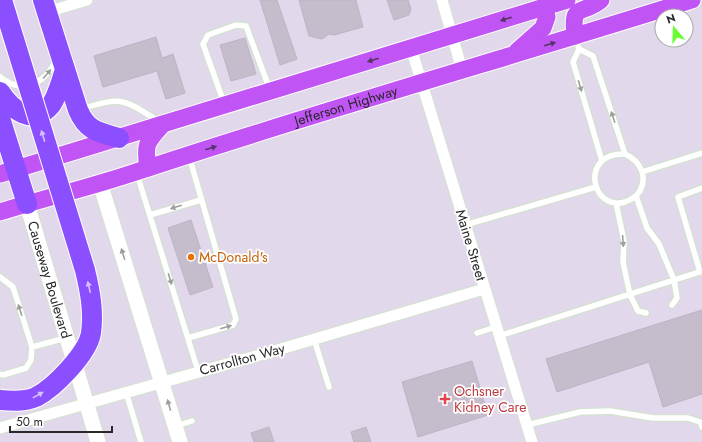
<svg xmlns="http://www.w3.org/2000/svg" width="702" height="442" viewBox="0 0 702 442" font-family="Jost,sans-serif">
	<style>
		.building { fill: #c6bdcc; stroke: #bdb2c6 }
		.lines { fill: none; stroke-linecap: round; stroke-linejoin: round }
		.lane-casing { stroke: #d3e2ce; stroke-width: 8 }
		.street-casing { stroke: #d3e2ce; stroke-width: 13 }
		.secondary-casing { stroke: #d3e2ce; stroke-width: 17 }
		.primary-casing { stroke: #fff; stroke-width: 19 }
		.highway-casing { stroke: #fff; stroke-width: 22 }
		.lane { stroke: #fff; stroke-width: 5.5 }
		.street { stroke: #fff; stroke-width: 11 }
		.secondary { stroke: #fff; stroke-width: 15 }
		.primary { stroke: #c154f4; stroke-width: 17 }
		.highway { stroke: #8c4fff; stroke-width: 20 }
		.highway-bridge-casing { stroke: #fff; stroke-width: 22; stroke-linecap: butt }
		.highway-bridge { stroke: #8c4fff; stroke-width: 20 }
		.oneway { fill: #563565 }
		.oneway2 { fill: #9e9e9e }
		.oneway3 { fill: #d7c1ff }
		.food-dot { fill: #e8710a; stroke: #fff; stroke-width: 1.5 }
		.health-dot { fill: #e0444e; stroke: #fff; stroke-width: 1.5 }
		.labels { text-anchor: middle; stroke-width: 3.5; stroke-linejoin: round; paint-order: stroke }
		.street-label { font-size: 14px; fill: #282828; stroke: #fff }
		.food-label { font-size: 14px; fill: #c56008; stroke: #fff; text-anchor: start }
		.health-label { font-size: 14px; fill: #be3a42; stroke: #fff; text-anchor: start }
	</style>
	<rect width="100%" height="100%" fill="#e1d8eb"/>
	<path class="building" d="M260,0H277L297,59L280,65Z
		M299,0H356L363,27L334,35L329,34L322,39L309,36Z
		M387,0H408L411,9L409,15L394,20Z
		M156,37L162,58L173,54L185,93L166,99L157,71L103,87L94,56Z
		M245,38L256,74L231,81L220,45Z
		M191,220L213,287L190,295L168,228Z
		M702,310V394L663,407L649,362L557,392L546,359Z
		M472,361L488,415L418,437L402,382Z
		M269,427L274,442H254L251,433Z
		M366,427L371,442H354L351,432Z"/>
	<g class="lines">
		<g class="lane-casing">
			<path id="lane" d="M575,37L579,49L573,62L602,161
				M579,49L593,56L625,154C640,161 648,176 640,191C636,197 631,200 625,202C591,212 579,152 625,154
				M0,77C22,95 45,84 56,60
				M224,103L203,44L208,35L236,25L246,26L270,90
				M81,109C124,96 123,99 160,122
				M642,172L702,153
				M137,174L198,371
				M636,196L647,228L659,244L674,280L677,298L672,305
				M616,203L624,241L623,262L630,295L638,311L646,313
				M150,215L201,200
				M465,225L596,187
				M700,272L678,197L702,188
				M0,277L13,287L32,347L31,360L26,368L3,375L0,374
				M477,333L496,327
				M499,336L702,271
				M188,338L233,325L236,319L189,156
				M314,339L329,387
				M32,347L66,338
				M126,392L141,442
				M527,425L580,412L610,411L653,418H688L700,422L702,427
				M176,426L192,421"/>
		</g>
		<g class="street-casing">
			<path id="street" d="M442,0L462,70
				M47,12L87,0
				M411,48L532,442
				M0,428L274,351L484,289"/>
		</g>
		<g class="secondary-casing">
			<g id="secondary">
				<path d="M100,183L180,442"/>
				<path id="s1" d="M27,204L98,442"/>
			</g>
		</g>
		<g class="primary-casing">
			<g id="primary">
				<path d="M575,36C571,2 581,16 601,0"/>
				<path d="M517,51L543,28L547,17L544,7"/>
				<path d="M148,168C144,143 147,142 163,124"/>
				<path d="M0,174L567,0"/>
				<path id="s2" d="M0,212C45,198 91,187 136,172C320,111 507,58 692,0"/>
			</g>
		</g>
		<g class="highway-casing">
			<path id="highway" d="M43,0L78,110C87,131 98,132 119,138
				M0,92C12,110 33,127 51,105C58,95 61,81 65,70
				M0,118L27,204"/>
		</g>
		<use href="#lane" class="lane"/>
		<use href="#street" class="street"/>
		<use href="#secondary" class="secondary"/>
		<use href="#primary" class="primary"/>
		<use href="#highway" class="highway"/>
		<g class="highway-bridge-casing">
			<path id="highway-bridge" d="M0,400C11,401 25,402 36,397C54,388 88,353 91,333C94,311 90,291 85,270L2,0"/>
		</g>
		<use href="#highway-bridge" class="highway-bridge"/>
	</g>
	<defs><path id="oneway-solid" d="M-6-.8H1V-3.2L6.5 0L1 3.2V.8H-6Z"/></defs>
	<g class="oneway">
		<use href="#oneway-solid" transform="translate(506 19) rotate(163)"/>
		<use href="#oneway-solid" transform="translate(550 44) rotate(-16)"/>
		<use href="#oneway-solid" transform="translate(373 60) rotate(163)"/>
		<use href="#oneway-solid" transform="translate(211 148) rotate(-18)"/>
	</g>
	<g class="oneway2">
		<use href="#oneway-solid" transform="translate(47 74) rotate(-49)"/>
		<use href="#oneway-solid" transform="translate(580 86) rotate(74)"/>
		<use href="#oneway-solid" transform="translate(613 117) rotate(-108)"/>
		<use href="#oneway-solid" transform="translate(176 207) rotate(163)"/>
		<use href="#oneway-solid" transform="translate(623 241) rotate(86)"/>
		<use href="#oneway-solid" transform="translate(123 254) rotate(-107)"/>
		<use href="#oneway-solid" transform="translate(170 279) rotate(73)"/>
		<use href="#oneway-solid" transform="translate(20 310) rotate(-108)"/>
		<use href="#oneway-solid" transform="translate(226 327) rotate(-16)"/>
		<use href="#oneway-solid" transform="translate(169 405) rotate(-106)"/>
	</g>
	<g class="oneway3">
		<use href="#oneway-solid" transform="translate(43 136) rotate(-107)"/>
		<use href="#oneway-solid" transform="translate(89 287) rotate(-103)"/>
		<use href="#oneway-solid" transform="translate(38 395) rotate(-29)"/>
	</g>
	<circle class="food-dot" cx="191" cy="257" r="4"/>
	<path class="health-dot" d="M443 393h4v4h4v4h-4v4h-4v-4h-4v-4h4z"/>
	<g class="labels">
		<g class="street-label">
			<text dy="5" stroke="none"><textPath href="#s2" startOffset="362">Jefferson Highway</textPath></text>
			<text transform="translate(471 245) rotate(73)" y="5">Maine Street</text>
			<text dy="5" stroke="none"><textPath href="#s1" startOffset="79">Causeway Boulevard</textPath></text>
			<text transform="translate(242 359) rotate(-15)" y="5">Carrollton Way</text>
		</g>
		<g class="food-label">
			<text x="199" y="262">McDonald's</text>
		</g>
		<g class="health-label">
			<text x="454" y="396">Ochsner<tspan x="454" dy="16">Kidney Care</tspan></text>
		</g>
	</g>
	<g transform="translate(674 28) rotate(341)"><circle r="19" fill="#ffffff" stroke="#a9a9a9"/>
	<path d="M0-3L7 15L0 10L-7 15Z" fill="#6afe32"/>
	<text y="-6" font-size="11" font-weight="bold" text-anchor="middle" fill="#282828">N</text>
	</g>
	<path d="M10 426v6h102v-6" fill="none" stroke="#282828" stroke-width="2"/>
	<text x="16" y="426" font-size="12" fill="#282828" stroke="#ffffff" stroke-width="3" paint-order="stroke">50 m</text>
</svg>
